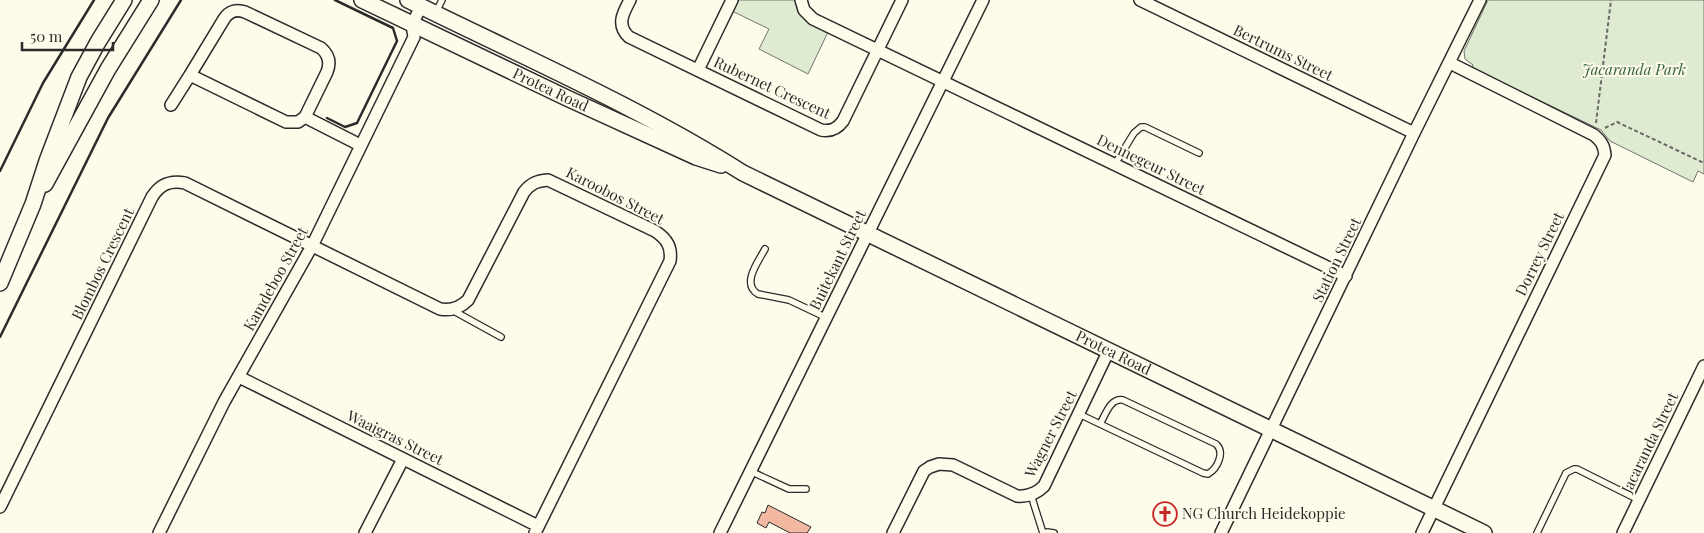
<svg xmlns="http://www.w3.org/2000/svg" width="1704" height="533" viewBox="0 0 1704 533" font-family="'Playfair Display',serif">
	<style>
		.green { fill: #deebd1; stroke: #74746e }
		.building { fill: #f2b8a0; stroke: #2b2b2b }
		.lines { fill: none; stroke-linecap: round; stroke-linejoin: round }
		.lane-casing { stroke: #2b2b2b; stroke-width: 8 }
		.street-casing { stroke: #2b2b2b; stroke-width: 14 }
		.secondary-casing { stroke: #2b2b2b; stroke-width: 18 }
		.path { stroke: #6a6964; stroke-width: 2; stroke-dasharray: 4 2.5; stroke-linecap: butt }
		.lane { stroke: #fdfbea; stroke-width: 5.5 }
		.street { stroke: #fdfbea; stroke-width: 11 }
		.secondary { stroke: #fdfbea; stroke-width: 15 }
		.wall { stroke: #2b2b2b; stroke-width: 2.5 }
		.labels { text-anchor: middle; stroke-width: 4; stroke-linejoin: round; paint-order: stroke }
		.street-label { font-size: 15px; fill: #2b2b2b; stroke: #fdfbea }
		.park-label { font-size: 15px; font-style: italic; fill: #34623c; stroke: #fdfbea }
		.poi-label { font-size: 15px; fill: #2b2b2b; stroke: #fdfbea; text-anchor: start }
	</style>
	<rect width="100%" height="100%" fill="#fdfbea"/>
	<path class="green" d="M737,0H797C801,21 810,23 828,32L808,74L759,49L769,29L732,11Z
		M1488,0H1704V174L1698,171L1693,182L1610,141L1601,130L1472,68L1473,65L1465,59L1464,51Z"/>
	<path class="building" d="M768,505L811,527L807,533H790L769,522L766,528L757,523L762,512L765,513Z"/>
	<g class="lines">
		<g class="lane-casing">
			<path id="lane" d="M436,12L442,0
				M1115,164L1134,133L1141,127H1145L1199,153
				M765,249C758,262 741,284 758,294L789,300L827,318
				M452,310L501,337
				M1079,414L1203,473L1208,474C1218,468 1225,452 1216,444L1123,400C1110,398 1106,414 1100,424
				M750,471L789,489H806
				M1031,495L1043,533
				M1045,533L1047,532L1054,533
				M1537,533L1566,473L1574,469H1577L1639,500"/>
		</g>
		<g class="street-casing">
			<path id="street" d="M630,0C623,13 616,25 629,37L821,130C831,132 837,129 843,121L902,0
				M801,0L804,10L813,19L1346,276
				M1140,0L1414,133
				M698,70L732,0
				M171,105L190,75
				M305,117L327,72C331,62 328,54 321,48L245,12C237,9 229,11 224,19L190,75L286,122H298L305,117L360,145
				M239,377L538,526
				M0,507L152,197C160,184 170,180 185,183L440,309C451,311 460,308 468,300L524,192C531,183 537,181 548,180L655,231C667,239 672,247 670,261L535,533
				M159,533L224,402L312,246L414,37L412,25L421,6
				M365,533L403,459
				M720,533L983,0
				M893,533L924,471L930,467L939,464L953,465L1017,496C1028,497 1036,494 1044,486L1109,350
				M1221,533L1414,133L1480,0
				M1422,533L1605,155C1604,145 1601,141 1594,135L1450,63
				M1623,533L1704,366"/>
		</g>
		<g class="secondary-casing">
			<g id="secondary">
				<path id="s1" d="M362,0L569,99L696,157L721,165"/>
				<path id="s2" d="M408,0C521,56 637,106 743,173L1484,533"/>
				<path d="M45,184L108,69L151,0"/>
				<path d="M0,283L33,204L47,161L79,77L98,42L124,0"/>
			</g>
		</g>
		<path class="path" d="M1596,123L1611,0
			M1605,128L1617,122L1704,163"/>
		<use href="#lane" class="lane"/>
		<use href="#street" class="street"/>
		<use href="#secondary" class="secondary"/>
		<path class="wall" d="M327,118L345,127L357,123L397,41L393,28L335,0
			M0,171L43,83L94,0
			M0,337L108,118L181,0"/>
	</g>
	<defs>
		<g id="church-ring" transform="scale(1.25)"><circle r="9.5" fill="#fdfbea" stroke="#c62828" stroke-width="1.5"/><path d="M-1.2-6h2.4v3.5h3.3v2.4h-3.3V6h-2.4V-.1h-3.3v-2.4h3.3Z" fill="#c62828"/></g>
	</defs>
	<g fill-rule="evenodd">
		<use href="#church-ring" x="1165" y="514"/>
	</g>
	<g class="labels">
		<g class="street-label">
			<text transform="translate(1283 53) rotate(26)" y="5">Bertrums Street</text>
			<text transform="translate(772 88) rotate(25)" y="5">Rubernet Crescent</text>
			<text dy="5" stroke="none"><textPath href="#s1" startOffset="209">Protea Road</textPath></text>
			<text transform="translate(1151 165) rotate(26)" y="5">Dennegeur Street</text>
			<text transform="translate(615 196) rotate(27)" y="5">Karoobos Street</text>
			<text transform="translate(1540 254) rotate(-64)" y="5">Dorrey Street</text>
			<text transform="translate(838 260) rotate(-64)" y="5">Buitekant Street</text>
			<text transform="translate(1337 260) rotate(-64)" y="5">Station Street</text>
			<text transform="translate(103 264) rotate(-64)" y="5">Blombos Crescent</text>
			<text transform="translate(276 279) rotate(-61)" y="5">Kamdeboo Street</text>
			<text dy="5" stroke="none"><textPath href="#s2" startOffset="789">Protea Road</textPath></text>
			<text transform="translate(1051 434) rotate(-63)" y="5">Wagner Street</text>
			<text transform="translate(395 438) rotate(26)" y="5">Waaigras Street</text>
			<text transform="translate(1650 443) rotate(-64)" y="5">Jacaranda Street</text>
		</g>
		<g class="park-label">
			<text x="1634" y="75">Jacaranda Park</text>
		</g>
		<g class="poi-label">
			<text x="1182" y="519">NG Church Heidekoppie</text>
		</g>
	</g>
	<path d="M22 42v8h91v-8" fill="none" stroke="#2b2b2b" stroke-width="2.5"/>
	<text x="30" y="42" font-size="15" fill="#2b2b2b" stroke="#fdfbea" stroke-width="4" paint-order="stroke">50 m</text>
</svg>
